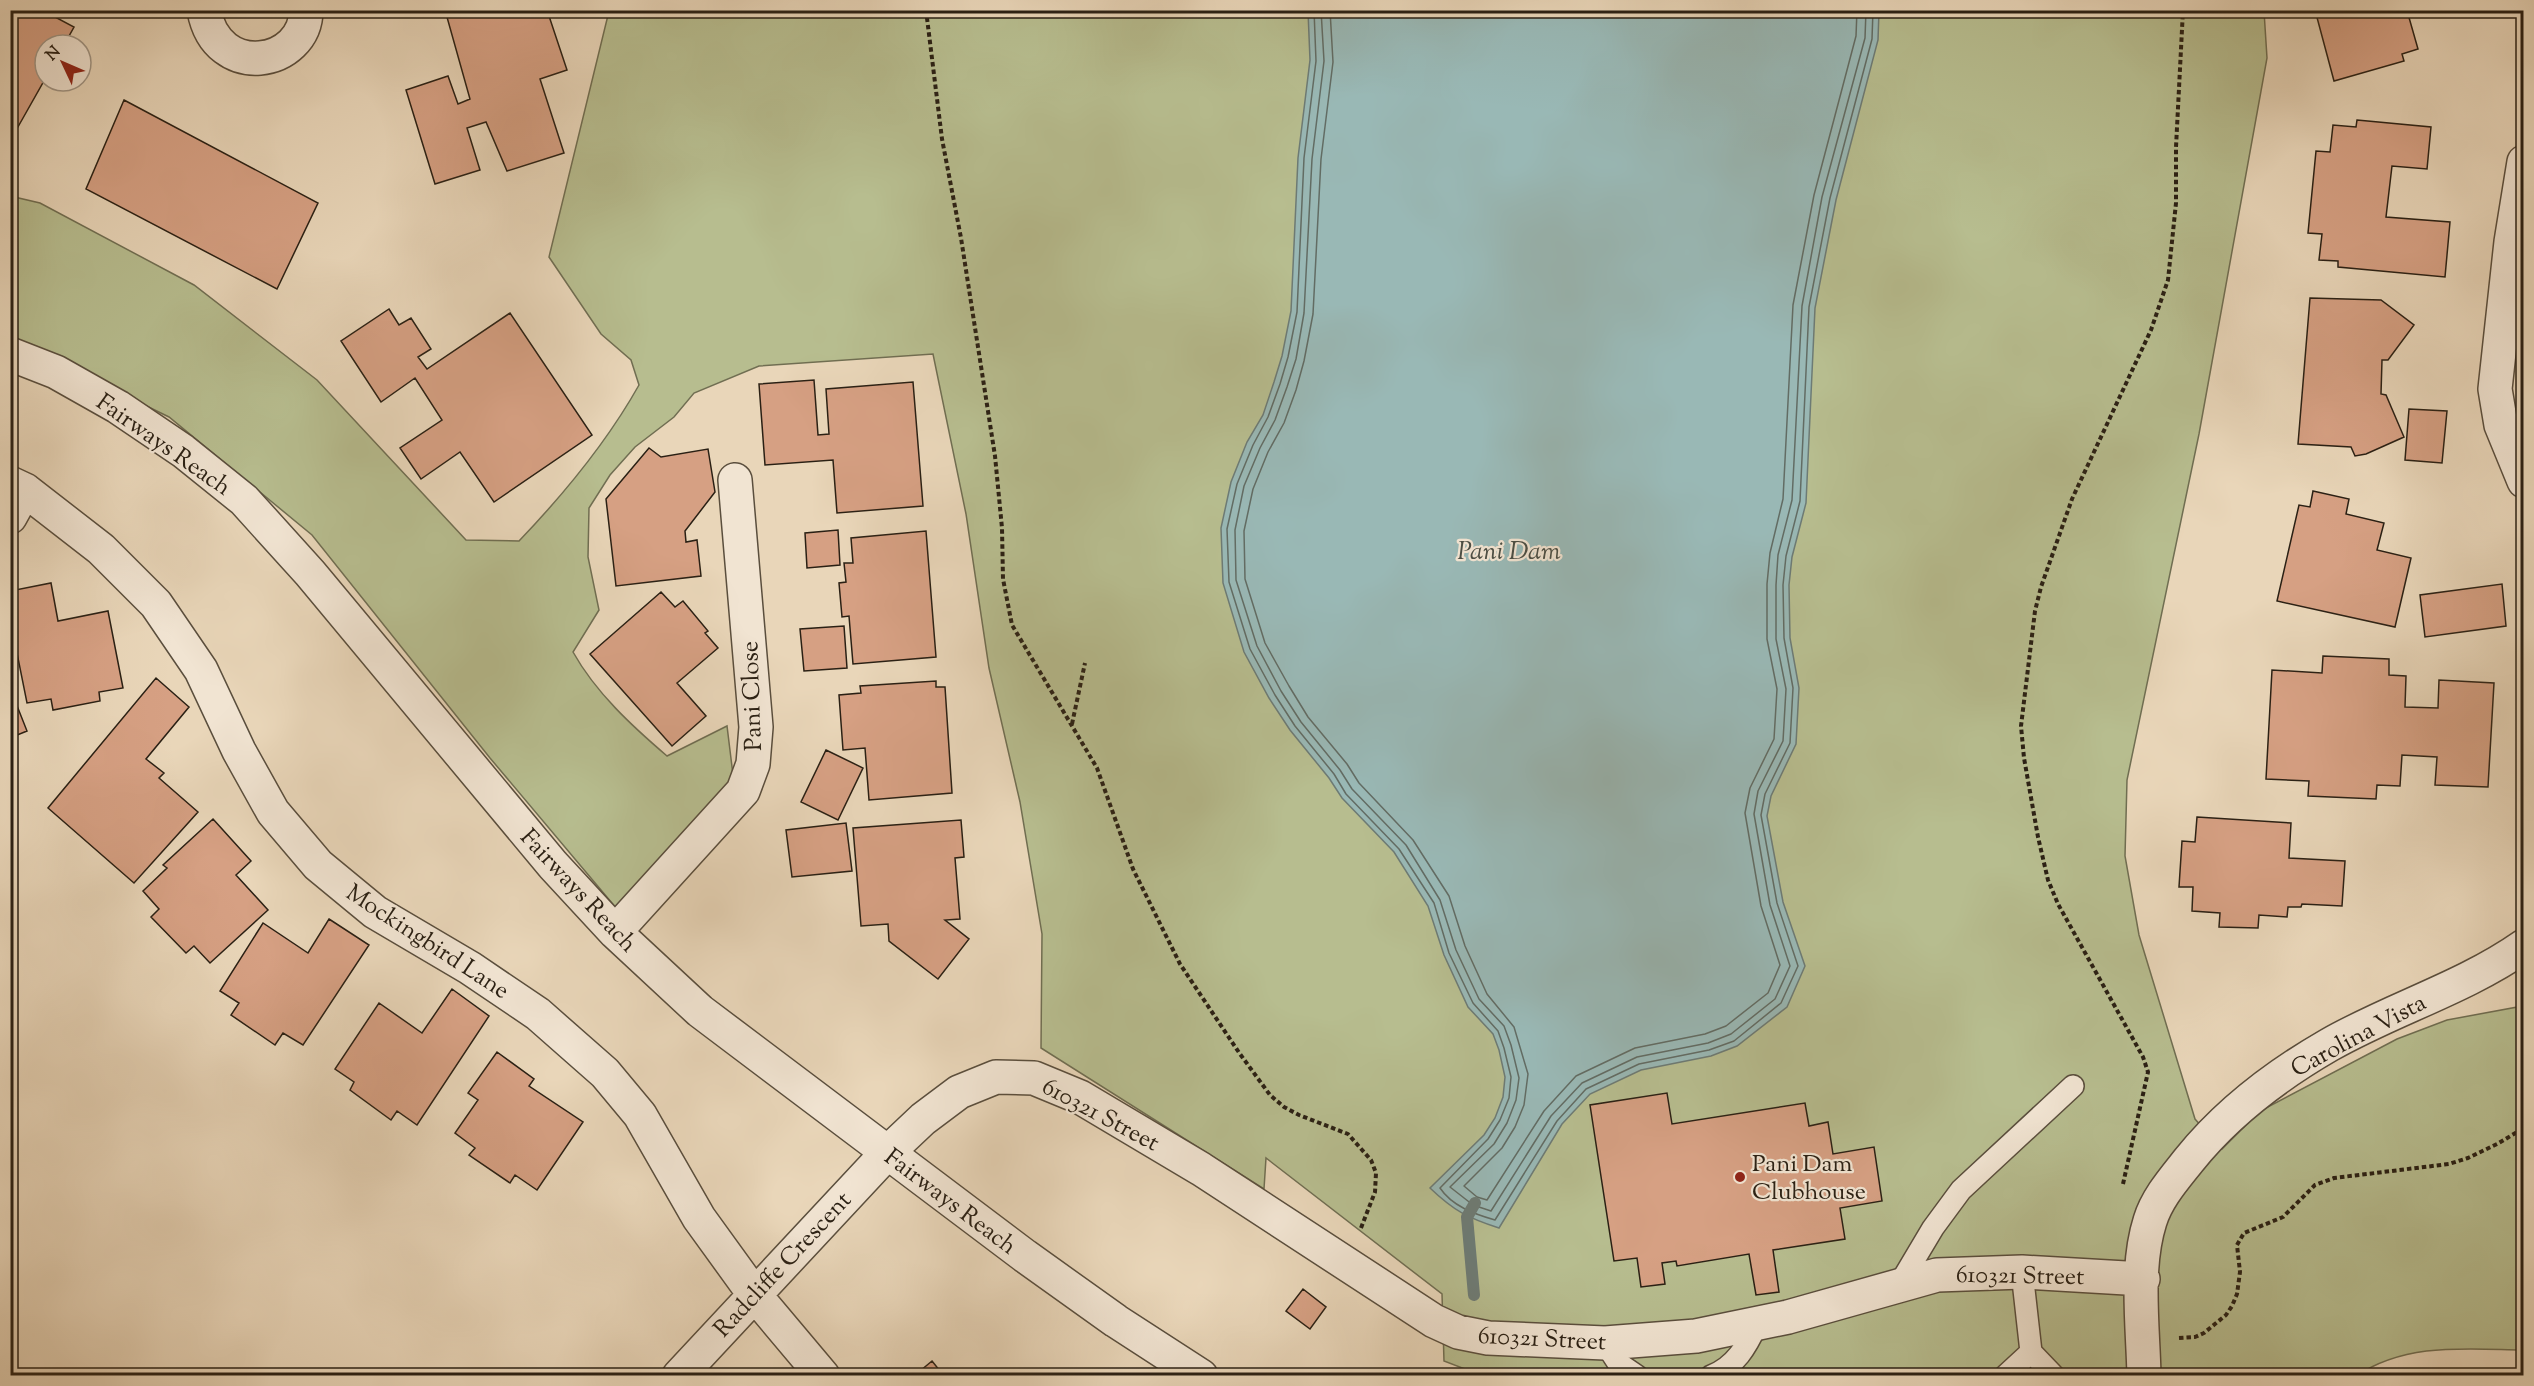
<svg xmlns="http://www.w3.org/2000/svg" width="2534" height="1386" viewBox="0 0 2534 1386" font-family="'Sorts Mill Goudy',serif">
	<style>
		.green { fill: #b7bd8f; stroke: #706e52; stroke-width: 1.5 }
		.water { fill: #99b8b5; stroke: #6d7b75; stroke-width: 1.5 }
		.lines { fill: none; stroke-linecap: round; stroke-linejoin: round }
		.shore { stroke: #626c64; stroke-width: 1.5 }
		.stream { stroke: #6d7b75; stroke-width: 12 }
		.building { fill: #d6a083; stroke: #2a2014; stroke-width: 1.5 }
		.lane-casing { stroke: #5a4e3d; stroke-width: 24 }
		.street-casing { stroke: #5a4e3d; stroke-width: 36 }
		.path { stroke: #2a2014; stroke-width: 4; stroke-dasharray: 4.5 3; stroke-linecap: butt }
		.lane { stroke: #f1e4d2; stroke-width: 21 }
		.street { stroke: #f1e4d2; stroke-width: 33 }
		.poi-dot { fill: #8f2418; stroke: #f1e4d2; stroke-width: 2 }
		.labels { text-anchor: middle; stroke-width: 4.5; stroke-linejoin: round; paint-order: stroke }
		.street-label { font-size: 24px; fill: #2a2014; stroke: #f1e4d2 }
		.poi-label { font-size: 24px; fill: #2a2014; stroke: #f1e4d2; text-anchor: start }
		.water-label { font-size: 26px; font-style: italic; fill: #4b4e44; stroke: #f1e4d2 }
	</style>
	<rect width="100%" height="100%" fill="#e9d6b9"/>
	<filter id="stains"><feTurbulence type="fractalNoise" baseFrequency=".00333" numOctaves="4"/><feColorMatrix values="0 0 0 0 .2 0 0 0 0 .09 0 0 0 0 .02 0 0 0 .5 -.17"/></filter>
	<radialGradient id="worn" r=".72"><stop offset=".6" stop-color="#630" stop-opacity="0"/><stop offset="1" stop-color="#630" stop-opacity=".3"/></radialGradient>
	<path class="green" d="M609,11H2264L2267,58L2199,434L2127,780L2125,856L2139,935L2195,1119L2222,1149L2260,1111L2397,1039L2447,1020L2523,1006V1350C2466,1349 2407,1342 2356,1376H1483L1444,1361L1442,1294L1266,1158L1264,1189L1041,1048L1042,934L1020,802L989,668L966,514L933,354L759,366L694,393L674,417L635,447L610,475L589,508L588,557L599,610L573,652C596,693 632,726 667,756L727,726L734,783L617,909L490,758L312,535L169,417L11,340L10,196L40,203L194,285L317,380L466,540L519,541C564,494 607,442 639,385L631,360L601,334L549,257Z"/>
	<path class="water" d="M1308,11H1879L1878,40L1836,200L1815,308L1806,503L1792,557L1789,585L1790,638L1799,688L1796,744L1771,796L1767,816L1783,902L1805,966L1787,1007L1737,1046L1711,1056L1641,1070L1590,1094L1562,1124L1499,1228C1468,1218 1454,1211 1430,1188L1484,1135L1495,1118L1503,1097L1505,1077L1499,1050L1493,1034L1468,1007L1444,955L1428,906L1394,852L1342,798L1329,778L1290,730L1269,698L1244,652L1223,583L1221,528L1231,482L1247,442L1263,415L1274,382L1282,356L1291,311L1298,158L1310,60Z"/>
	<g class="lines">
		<path class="shore" d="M1314,10L1316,61L1304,158L1297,312L1288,357L1280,384L1268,417L1253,445L1237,484L1227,529L1229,582L1250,649L1275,695L1295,726L1334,774L1346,794L1399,849L1434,903L1449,953L1473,1003L1498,1031L1504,1048L1511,1077L1509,1098L1500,1120L1488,1139L1440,1188C1452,1206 1474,1214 1495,1220L1557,1121L1586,1089L1639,1064L1709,1050L1734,1041L1781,1003L1798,966L1777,903L1761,815L1765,794L1790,743L1793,688L1784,638L1783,585L1786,556L1800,501L1809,307L1830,198L1872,39L1873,10
			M1321,10L1324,61L1312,159L1304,313L1296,359L1287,387L1275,420L1260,448L1244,486L1235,530L1236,580L1257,646L1281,691L1301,722L1340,770L1352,789L1406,845L1440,900L1456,950L1479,999L1504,1026L1511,1045L1519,1078L1516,1100L1507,1123L1494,1144L1450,1187L1473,1205L1491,1211L1551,1116L1582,1083L1637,1057L1708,1043L1731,1034L1775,999L1790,966L1770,905L1754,814L1758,791L1783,741L1786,689L1776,639V585L1778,555L1792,500L1802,306L1822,197L1865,38L1866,10
			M1330,10L1333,62L1321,159L1313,314L1304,361L1296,390L1284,423L1268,452L1253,489L1244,531L1245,579L1265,643L1289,686L1308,717L1347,764L1359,783L1413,840L1449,896L1465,946L1487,994L1514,1027L1528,1074L1524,1105L1515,1127L1502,1148L1464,1186L1477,1197L1487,1200L1544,1111L1576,1076L1635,1048L1705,1034L1726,1026L1768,993L1780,965L1761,906L1745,813L1750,788L1774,739L1777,689L1767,639V584L1770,553L1783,499L1793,305L1814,195L1856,36L1857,10"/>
		<path class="stream" d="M1474,1295L1467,1217L1475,1203"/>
	</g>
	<path class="building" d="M10,10H42L74,27L64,45H45V79L10,141Z
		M445,10H547L567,70L540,79L564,153L507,171L486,122L467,128L480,170L435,184L406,90L448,76L458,104L470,99Z
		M2315,10H2400L2401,16L2408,14L2418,49L2402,54L2404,61L2334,81Z
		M124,100L318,203L277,289L86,189Z
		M2357,120L2431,127L2427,169L2392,166L2386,217L2450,222L2445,277L2338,267V261L2319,260L2322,234L2308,233L2316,151L2330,152L2333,125L2356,127Z
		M2310,298L2381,300L2414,325L2388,360H2382L2381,394L2386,395L2404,437L2366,454L2355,456L2351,447L2298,444Z
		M389,309L399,325L411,318L431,349L418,357L427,369L510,313L592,435L494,502L460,452L421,479L400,448L442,420L415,378L381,402L341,341Z
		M814,380L818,435L829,434L826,389L913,382L923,506L837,513L833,460L765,465L759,384Z
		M2409,409L2447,411L2442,463L2405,460Z
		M649,448L661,457L708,449L715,492L685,531L686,542L697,540L701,576L616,586L606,499Z
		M2313,491L2349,499L2346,514L2384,523L2377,550L2411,558L2395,627L2277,601L2299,505L2310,507Z
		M838,530L840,565L807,568L805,533Z
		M926,531L936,657L853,664L849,616L842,617L839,583L846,582L844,563H853L851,538Z
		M51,583L58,621L108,611L123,688L99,692L100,701L53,710L51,699L27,703L13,633L11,634L10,630V591Z
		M2502,584L2506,626L2425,637L2420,595Z
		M661,592L675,607L683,601L708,631L705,633L718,648L677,683L706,716L672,746L590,654Z
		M844,626L847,668L804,671L800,629Z
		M2323,656L2389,659V675L2406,676L2405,707L2438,708L2439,680L2494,683L2488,787L2435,785L2437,757L2402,755L2400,786L2377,785L2376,799L2308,796L2309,781L2266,779L2272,670L2322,673Z
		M156,678L189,707L146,759L164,773L159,778L198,812L134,883L48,808Z
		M936,681V687H945L952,793L869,800L865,748L843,750L839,695L861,693L860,686Z
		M10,688L27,731L10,738Z
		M826,750L863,768L838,820L801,802Z
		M2197,817L2291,823L2289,858L2345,861L2342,906L2302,904L2301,907H2288L2287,917L2259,915L2258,928L2219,927L2220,913L2192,911L2193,887H2179L2182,841L2195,842Z
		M213,819L251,861L236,875L268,910L210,963L194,946L186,953L151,917L159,909L143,891L167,868L163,865Z
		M961,820L964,857L955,858L960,919L945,920L969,939L938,979L889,941L888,924L861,926L853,828Z
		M846,823L852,871L792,877L786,830Z
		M329,919L369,945L303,1045L283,1033L275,1045L231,1015L239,1003L220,991L263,923L308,953Z
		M452,989L489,1016L417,1125L397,1111L391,1120L350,1090L354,1082L335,1069L379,1003L422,1033Z
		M497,1052L534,1079L529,1086L583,1122L537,1190L515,1175L510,1183L469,1155L475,1148L455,1133L478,1100L468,1093Z
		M1667,1093L1672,1124L1805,1103L1809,1126L1828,1122L1833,1154L1874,1147L1882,1201L1840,1208L1845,1239L1773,1250L1779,1292L1756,1295L1749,1254L1677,1266L1676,1261L1662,1263L1665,1284L1641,1287L1637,1258L1614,1261L1590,1105Z
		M1303,1289L1326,1307L1310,1329L1286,1311Z
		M932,1361L944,1376H914Z"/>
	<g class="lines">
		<g class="lane-casing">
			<path id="lane" d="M2022,1272L2031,1352L2054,1376
				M1899,1285L1933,1228L1961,1190L2073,1086
				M1605,1343L1618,1363L1637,1376
				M1711,1376C1735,1367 1747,1346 1757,1324
				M2005,1376L2031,1352"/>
		</g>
		<g class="street-casing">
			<path id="street" d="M204,10C217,82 306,66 306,10
				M2524,162L2511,242L2495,389L2501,425L2524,481
				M10,354L56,372L118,407L183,451L244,500L310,573L553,865L615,932L700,1011L1025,1256L1116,1321L1201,1376
				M10,483L25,490L101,549L156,604L201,670L239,751L273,812L318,865L375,912L470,968L538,1014L605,1073L640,1115L699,1218L754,1294L823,1376
				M10,517L25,490
				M615,932L743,791L753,764L756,727L735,480
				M679,1376L887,1153L923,1119L959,1092L996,1077L1034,1078L1080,1097L1201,1169L1434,1321L1458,1332L1488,1338L1605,1343L1696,1336L1788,1317L1937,1275L2022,1272L2143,1279
				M2144,1376C2143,1327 2135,1268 2150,1221C2157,1198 2174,1179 2189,1160C2226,1114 2277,1075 2329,1045C2392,1009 2464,988 2524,946"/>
		</g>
		<path class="path" d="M926,10L942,139L961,238L995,456L1002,528L1003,579L1012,625L1097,768L1133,869L1180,964L1240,1054L1270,1095L1284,1107L1299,1115L1348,1134L1371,1160L1376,1173L1375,1192L1361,1228
			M1072,724L1085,663
			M2123,1184L2148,1072L2143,1057L2058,904L2048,880L2038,837L2024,758L2021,726L2035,611L2041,587L2072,499L2151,330L2168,280L2176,203V147L2183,10
			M2179,1338L2195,1337L2204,1333L2226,1315L2232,1306L2237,1294L2240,1272L2237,1245L2244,1233L2283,1217L2315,1185L2334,1178L2449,1164L2468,1158L2497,1144L2524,1128"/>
		<use href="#lane" class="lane"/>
		<use href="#street" class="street"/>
	</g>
	<circle class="poi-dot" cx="1740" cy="1177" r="6"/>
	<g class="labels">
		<g class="street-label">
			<text transform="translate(164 444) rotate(35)" y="8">Fairways Reach</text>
			<text transform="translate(751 696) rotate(-92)" y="8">Pani Close</text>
			<text transform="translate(579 890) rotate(47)" y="8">Fairways Reach</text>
			<text transform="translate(428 941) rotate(33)" y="8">Mockingbird Lane</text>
			<text transform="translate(2358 1035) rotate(-28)" y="8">Carolina Vista</text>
			<text transform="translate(1101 1114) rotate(28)" y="8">610321 Street</text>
			<text transform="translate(951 1201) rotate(37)" y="8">Fairways Reach</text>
			<text transform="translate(782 1264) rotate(-47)" y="8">Radcliffe Crescent</text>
			<text transform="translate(2020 1275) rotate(1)" y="8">610321 Street</text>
			<text transform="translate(1542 1338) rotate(3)" y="8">610321 Street</text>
		</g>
		<g class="poi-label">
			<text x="1752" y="1171">Pani Dam<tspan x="1752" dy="28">Clubhouse</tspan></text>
		</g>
		<g class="water-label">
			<text x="1509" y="559">Pani Dam</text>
		</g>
	</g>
	<rect width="2534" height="1386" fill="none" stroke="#e9d6b9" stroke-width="36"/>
	<rect x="12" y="12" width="2510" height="1362" fill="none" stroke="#2a2014" stroke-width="3"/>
	<rect x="18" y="18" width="2498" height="1350" fill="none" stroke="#2a2014" stroke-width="1.5"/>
	<g transform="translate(63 63) rotate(314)"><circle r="28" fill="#f1e4d2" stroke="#a19686" stroke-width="1.5"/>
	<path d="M0-4.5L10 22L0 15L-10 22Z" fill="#8f2418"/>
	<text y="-9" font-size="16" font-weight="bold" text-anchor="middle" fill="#2a2014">N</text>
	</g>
	<rect width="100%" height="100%" filter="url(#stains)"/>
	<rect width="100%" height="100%" fill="url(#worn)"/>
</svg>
